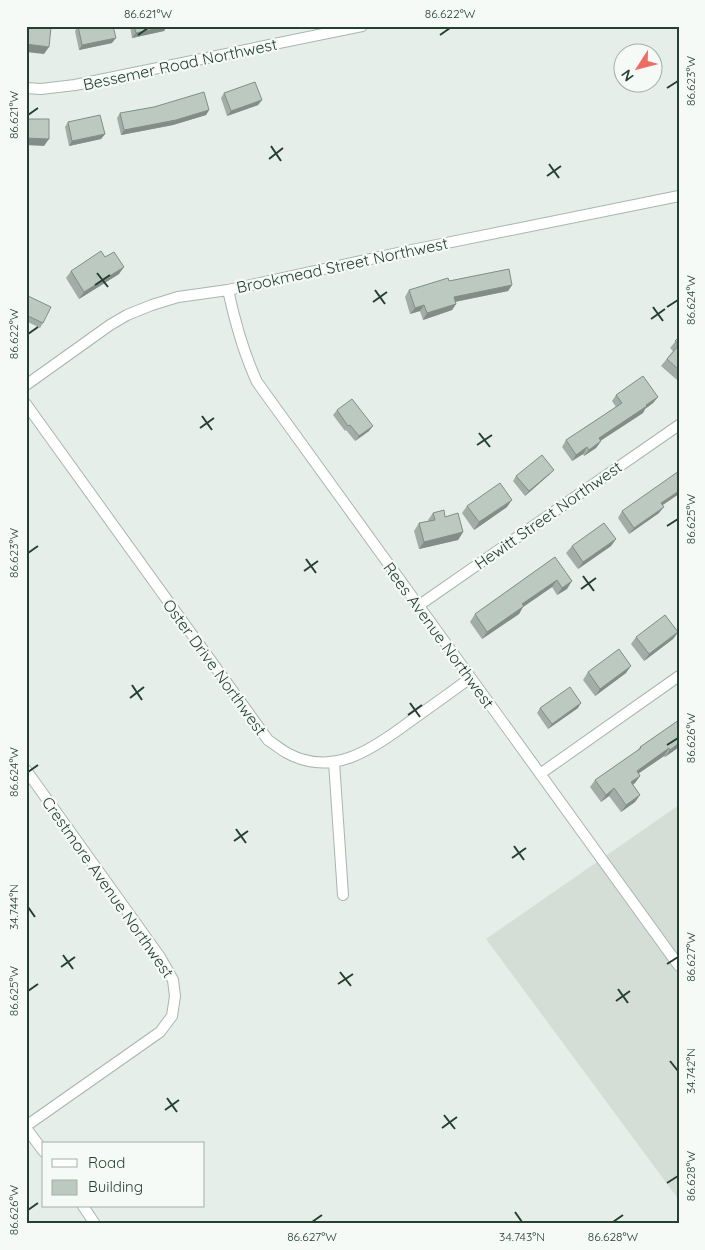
<svg xmlns="http://www.w3.org/2000/svg" width="705" height="1250" viewBox="0 0 705 1250" font-family="Quicksand,sans-serif">
	<style>
		.built { fill: #d4ded7 }
		.lines { fill: none; stroke-linecap: round; stroke-linejoin: round }
		.minor-casing { stroke: #a8b6af; stroke-width: 12 }
		.minor { stroke: #fff; stroke-width: 10 }
		.wall { fill: #a1ada6 }
		.shaded-wall { fill: #838d87 }
		.building { fill: #bbc9c1; stroke: #838d87 }
		.ticks { fill: none; stroke: #254033; stroke-width: 2 }
		.labels { text-anchor: middle; stroke-width: 4.5; stroke-linejoin: round; paint-order: stroke }
		.street-label { font-size: 16px; fill: #254033; stroke: #f6faf7 }
		.neatline { fill: none; stroke: #254033; stroke-width: 2 }
		.ticks-label { font-size: 12px; text-anchor: middle; fill: #254033 }
	</style>
	<rect width="100%" height="100%" fill="#e5eee9"/>
	<path class="built" d="M679,805V1200L486,939Z"/>
	<g class="lines">
		<g class="minor-casing">
			<path id="minor" d="M26,88L41,89L75,85L362,26
				M228,290C235,322 243,352 257,382L679,966
				M26,385L110,325L127,315L152,305L178,297L228,290L407,251L679,196
				M26,404L268,740C274,744 280,749 287,753C331,777 370,751 405,725C427,709 449,694 470,678
				M418,606L679,425
				M334,762L343,895
				M26,770L160,957L173,980L175,996L172,1016L160,1032L26,1126
				M540,774L679,676
				M26,1128L44,1152
				M83,1206L95,1224"/>
		</g>
		<use href="#minor" class="minor"/>
	</g>
	<path class="wall" d="M78,26L112,43L79,50L75,31Z
		M130,26H167L164,31L132,38Z
		M224,93L262,100L258,105L227,116L221,98Z
		M209,110L206,115L173,125L121,135L117,118L120,113Z
		M68,122L105,134L101,139L69,146L65,127Z
		M105,257L119,274L79,299L66,278L71,271Z
		M449,281L512,285L508,291L455,302L456,304L452,310L423,320L420,311L410,314L405,297L409,290Z
		M26,295L43,323L40,328L26,321Z
		M679,337V378L677,380L661,366L673,351L670,348Z
		M616,395L658,397L653,403L645,409L643,413L600,441H601L596,448L584,456L583,454L572,461L562,447L566,440L616,407L612,401Z
		M337,410L369,431L355,441L346,430L345,431L333,415Z
		M550,474L525,496L513,481L516,476Z
		M467,506L507,507L474,530L462,513Z
		M622,511L659,513L629,534L618,518Z
		M433,513L445,517L463,532L458,540L419,549L414,531L419,523L428,521V520Z
		M616,539L611,546L578,569L566,553L572,546Z
		M555,557L567,589L557,595L552,587L523,607L519,614L482,639L470,622L475,614Z
		M678,632L673,639L644,661L631,644L636,637Z
		M588,672L626,673L595,696L583,680Z
		M540,708H578L548,729L537,713Z
		M679,720V747L665,757L664,756L639,773L640,776L635,783L633,785L640,795L635,802L621,812L609,796L601,802L590,787L595,780L637,751L640,747Z"/>
	<path class="shaded-wall" d="M167,26L164,31L132,38L136,33Z
		M185,26H196L183,29Z
		M116,38L112,43L79,50L82,45Z
		M26,44L49,47L44,54L26,52Z
		M262,100L258,105L227,116L231,111Z
		M209,110L206,115L173,125L121,135L124,130Z
		M105,134L101,139L69,146L72,141Z
		M26,138L49,139L44,146L26,145Z
		M124,267L119,274L79,299L84,292Z
		M512,285L508,291L449,303L454,297Z
		M456,304L452,310L423,320L427,313Z
		M424,305L420,311L410,314L415,308Z
		M658,397L653,403L645,409L643,413L594,445L599,438Z
		M373,426L369,431L355,441L359,436Z
		M601,441L596,448L584,456L589,450Z
		M587,447L583,454L572,461L576,455Z
		M554,470L550,474L525,496L529,491Z
		M679,491V494L657,509L661,503Z
		M512,500L507,507L474,530L479,522Z
		M664,507L659,513L629,534L634,528Z
		M463,532L458,540L419,549L424,542Z
		M616,539L611,546L578,569L583,562Z
		M557,580L552,587L523,607L519,614L482,639L487,632L522,604Z
		M572,581L567,589L557,595L562,588Z
		M678,632L673,639L644,661L649,654Z
		M631,666L626,673L595,696L600,689Z
		M581,703L578,708L548,729L552,724Z
		M679,743V747L665,757L670,750Z
		M669,748L664,756L632,778L637,771Z
		M640,776L635,783L626,789L631,782Z
		M614,788L609,796L601,802L606,795Z
		M640,795L635,802L621,812L626,805Z"/>
	<path class="building" d="M26,26L51,27L49,47L26,44Z
		M78,26H113L116,38L82,45Z
		M134,26H167L136,33Z
		M255,82L262,100L231,111L224,93Z
		M204,92L209,110L176,120L124,130L120,113L154,107Z
		M100,115L105,134L72,141L68,122Z
		M26,119H49V139L26,138Z
		M101,251L105,257L114,252L124,267L84,292L71,271Z
		M509,269L512,285L454,297L456,304L427,313L424,305L415,308L409,290L448,278L449,281Z
		M26,295L51,307L43,323L26,315Z
		M679,337V344L675,341Z
		M679,345V370L667,359Z
		M643,376L658,397L646,405L647,406L599,438L601,441L589,450L587,447L576,455L566,440L622,403L616,395Z
		M352,399L373,426L359,436L350,425L348,426L337,410Z
		M542,455L554,470L529,491L516,476Z
		M679,471V491L661,503L664,507L634,528L622,511Z
		M500,483L512,500L479,522L467,506Z
		M444,510L445,517L458,513L463,532L424,542L419,523L435,520L433,513Z
		M604,523L616,539L583,562L572,546Z
		M555,557L572,581L562,588L557,580L522,604L524,606L487,632L475,614Z
		M665,615L678,632L649,654L636,637Z
		M619,649L631,666L600,689L588,672Z
		M570,687L581,703L552,724L540,708Z
		M679,720V743L670,750L669,748L637,771L640,776L631,782L640,795L626,805L614,788L606,795L595,780L641,748L640,747Z"/>
	<path class="ticks" d="M138,35L148,28M440,35L450,28M667,88L678,81M28,115L38,108M271,146L281,161M269,159L283,148M549,164L559,178M547,176L561,166M97,273L108,287M95,285L110,275M375,290L385,304M373,302L387,292M653,307L663,321M667,307L678,300M651,319L665,309M28,334L38,327M202,416L212,430M200,428L214,418M479,433L490,447M477,445L492,435M667,526L678,519M28,553L38,546M306,559L316,573M304,571L318,561M583,576L594,591M581,589L596,578M132,685L142,700M130,698L144,687M410,703L420,717M408,715L422,705M667,745L678,738M28,772L38,765M236,829L246,843M234,841L248,831M514,846L524,860M512,858L526,848M28,907L35,917M63,955L73,969M667,964L678,957M61,967L75,957M340,972L351,986M338,984L353,974M618,989L628,1003M28,991L38,984M616,1001L630,991M670,1061L678,1071M167,1098L177,1112M165,1110L179,1100M444,1115L455,1129M442,1128L457,1117M667,1183L678,1176M28,1210L38,1203M515,1212L522,1222M312,1222L322,1215M613,1222L623,1215"/>
	<g class="labels">
		<g class="street-label">
			<text transform="translate(180 64) rotate(-12)" y="6">Bessemer Road Northwest</text>
			<text transform="translate(342 265) rotate(-12)" y="6">Brookmead Street Northwest</text>
			<text transform="translate(548 515) rotate(-35)" y="6">Hewitt Street Northwest</text>
			<text transform="translate(439 635) rotate(54)" y="6">Rees Avenue Northwest</text>
			<text transform="translate(215 667) rotate(54)" y="6">Oster Drive Northwest</text>
			<text transform="translate(108 887) rotate(55)" y="6">Crestmore Avenue Northwest</text>
		</g>
	</g>
	<rect width="705" height="1250" fill="none" stroke="#f6faf7" stroke-width="55"/>
	<rect x="42" y="1142" width="162" height="65" fill="#f6faf7" stroke="#a2b0a9"/>
	<rect x="52" y="1159" width="25" height="8" fill="#ffffff" stroke="#a2b0a9"/>
	<text x="88" y="1168" font-size="15" fill="#254033">Road</text>
	<rect x="52" y="1180" width="25" height="15" fill="#bbc9c1" stroke="#a2b0a9"/>
	<text x="88" y="1192" font-size="15" fill="#254033">Building</text>
	<g transform="translate(638 68) rotate(234)"><circle r="24" fill="#f6faf7" stroke="#a2b0a9"/>
	<path d="M0-4L9 19L0 12L-9 19Z" fill="#ed6d64"/>
	<text y="-8" font-size="14" font-weight="bold" text-anchor="middle" fill="#254033">N</text>
	</g>
	<rect x="28" y="28" width="650" height="1194" class="neatline"/>
	<g class="ticks-label">
		<text x="148" y="18">86.621°W</text>
		<text x="450" y="18">86.622°W</text>
		<text transform="translate(691 81) rotate(-90)" y="4">86.623°W</text>
		<text transform="translate(14 115) rotate(-90)" y="4">86.621°W</text>
		<text transform="translate(691 300) rotate(-90)" y="4">86.624°W</text>
		<text transform="translate(14 334) rotate(-90)" y="4">86.622°W</text>
		<text transform="translate(691 519) rotate(-90)" y="4">86.625°W</text>
		<text transform="translate(14 553) rotate(-90)" y="4">86.623°W</text>
		<text transform="translate(691 738) rotate(-90)" y="4">86.626°W</text>
		<text transform="translate(14 772) rotate(-90)" y="4">86.624°W</text>
		<text transform="translate(14 907) rotate(-90)" y="4">34.744°N</text>
		<text transform="translate(691 957) rotate(-90)" y="4">86.627°W</text>
		<text transform="translate(14 991) rotate(-90)" y="4">86.625°W</text>
		<text transform="translate(691 1071) rotate(-90)" y="4">34.742°N</text>
		<text transform="translate(691 1176) rotate(-90)" y="4">86.628°W</text>
		<text transform="translate(14 1210) rotate(-90)" y="4">86.626°W</text>
		<text x="312" y="1241">86.627°W</text>
		<text x="522" y="1241">34.743°N</text>
		<text x="613" y="1241">86.628°W</text>
	</g>
</svg>
